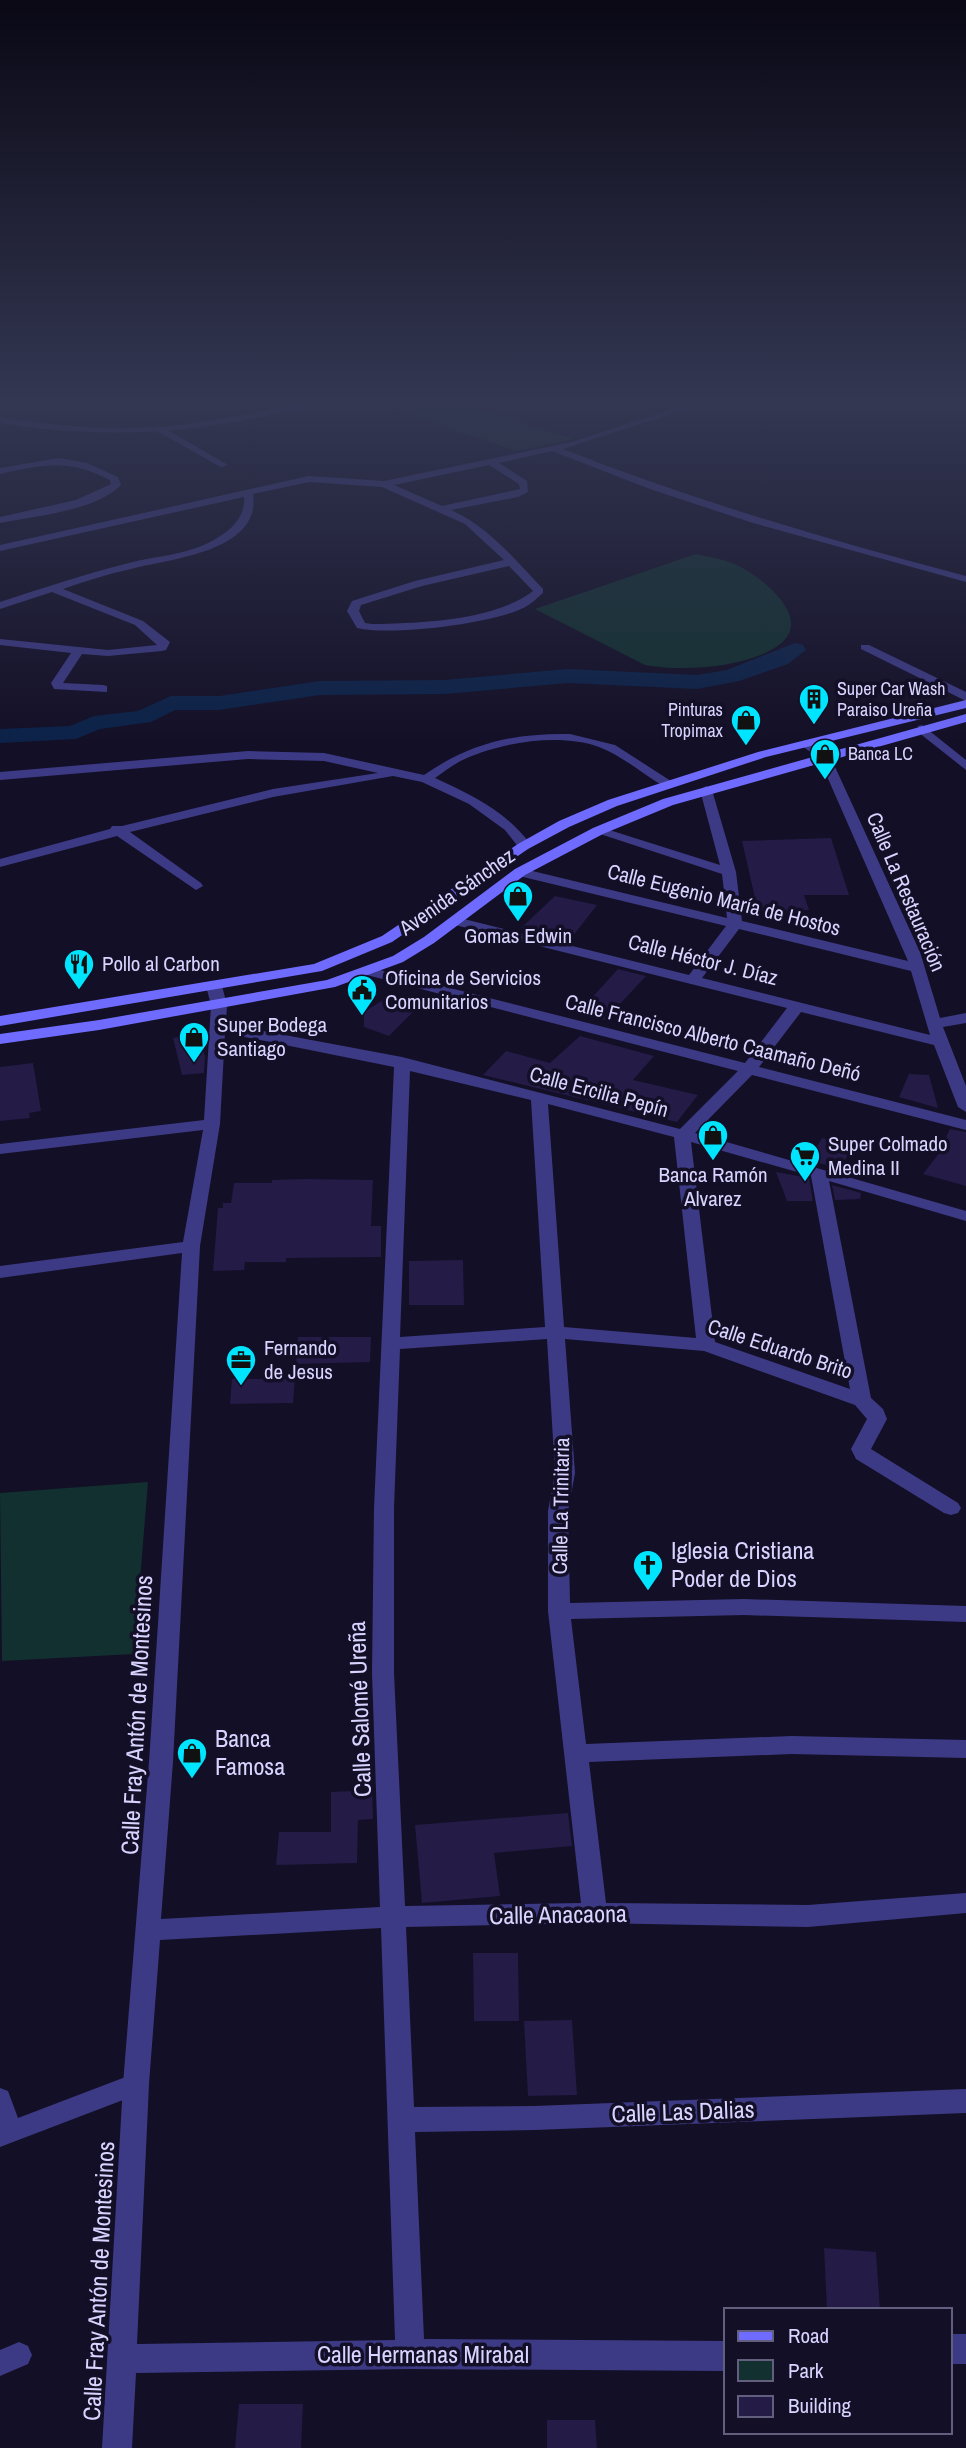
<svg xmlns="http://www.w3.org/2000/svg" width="966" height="2448" viewBox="0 0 966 2448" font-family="'Archivo Narrow',sans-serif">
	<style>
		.green { fill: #12302f }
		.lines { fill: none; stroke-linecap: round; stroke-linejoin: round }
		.canal { fill: #0c2248; fill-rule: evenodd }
		.building { fill: #241b47 }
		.lane { fill: #3d3a85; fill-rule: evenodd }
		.street { fill: #3d3a85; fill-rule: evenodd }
		.secondary { fill: #6f6bff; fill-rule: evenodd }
		.labels { text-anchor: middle; stroke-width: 7; stroke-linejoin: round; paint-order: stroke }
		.far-poi-label { font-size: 18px; fill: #d9d4ff; stroke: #130f26; text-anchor: start }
		.street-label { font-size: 21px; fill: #d9d4ff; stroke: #130f26 }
		.poi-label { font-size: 21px; fill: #d9d4ff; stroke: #130f26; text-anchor: start }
		.near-poi-label { font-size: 24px; fill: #d9d4ff; stroke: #130f26; text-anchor: start }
		.near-street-label { font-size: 24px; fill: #d9d4ff; stroke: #130f26 }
	</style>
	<rect width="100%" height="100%" fill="#130f26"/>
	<path class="green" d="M373,401H452L574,439L516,451Z
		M696,554C710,557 724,559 737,565C761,577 814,617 780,644C750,668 681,672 645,665L535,609Z
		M148,1482L134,1654L2,1661L0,1493Z"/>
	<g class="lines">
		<path class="canal" d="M795,643L803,645L806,650L788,664L739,681L697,689L568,683L444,694L320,695L219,710H175L151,722L100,729L76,739L0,743V729L70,726L94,716L138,711L171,696H219L320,681L444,680L568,669L697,675L727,670Z"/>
	</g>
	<path class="building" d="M831,838L849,895H804L809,910L758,911L742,841Z
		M555,896L597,905L569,941L521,928Z
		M618,969L646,976L605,1020L578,1013Z
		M391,995L422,1003L389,1036L364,1027V1012Z
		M197,1034L205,1056L204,1073L182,1075L173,1038Z
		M580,1036L654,1056L633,1080L698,1095L677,1122L483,1075L506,1051L550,1063Z
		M33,1063L41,1111L29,1113L30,1118L0,1121V1067Z
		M909,1074L929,1075L938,1108L899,1097Z
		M950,1129L966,1132V1186L923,1174L937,1156Z
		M822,1138L853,1146L840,1168L809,1161Z
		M776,1172L809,1178L813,1201H787Z
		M304,1179L373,1180L371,1226H381V1257L286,1258V1262H245L244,1270L213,1271L218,1208H223V1203H231L234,1183H272V1180Z
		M832,1185L861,1193L860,1199L835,1200Z
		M463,1260L464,1305H409V1261Z
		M298,1337H371L370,1362L296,1364Z
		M232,1379H295L293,1403L230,1404Z
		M372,1790L373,1819L358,1820L357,1863L276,1865L279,1832H331V1792Z
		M568,1813L572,1846L494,1853L500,1896L422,1903L415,1825Z
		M473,1953H518L519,2021H474Z
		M572,2020L577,2095L528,2096L524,2021Z
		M824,2248L876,2252L880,2310H827Z
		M239,2404H303L301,2448H235Z
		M547,2420H595L597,2448H547Z"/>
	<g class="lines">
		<path class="lane" d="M237,401H248L258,408L251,410Z
			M158,428H164L228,465L221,467L158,432Z
			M136,2073L144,2076L148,2084L144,2092L0,2147V2088L8,2091L18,2118Z
			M19,2342L28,2346L32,2355L28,2364L0,2376V2350Z"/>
		<path class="street" d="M308,401H327C311,409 288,411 270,415C177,435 95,438 0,423V417C53,426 107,431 160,427C210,423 259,412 308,401Z
			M697,401H711L563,449C695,501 829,540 966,576V582L753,523L650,489L552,451L499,463L527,481L528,492L518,497L451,510C489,527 514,559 543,589V593C536,599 529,606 521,609C488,624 391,636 357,628L347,611L352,601L415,581L504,560L465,524L382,487L309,482L253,494C262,552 168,559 131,569C108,574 85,581 63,589L143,621L170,642L166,650L162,651L108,656L82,654L63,683L103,685L107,686V692L54,689L51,683L71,653L0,645V639L108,650L157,645L135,625L52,592L0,609V602C43,588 85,574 129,563C156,556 186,555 212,541C229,532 246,518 244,497L0,551V545L309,476L384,481L572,442ZM489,465L519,484L520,489L442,506L394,485ZM509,566L533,591C494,621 420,623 372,624L365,623L359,611L361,605L422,586Z
			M59,458L87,463L118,477L121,485C96,511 34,516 0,523V517L76,500L111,484L110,480C68,459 45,464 0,474V468Z
			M861,645H869L966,692V701L861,649Z
			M922,725L966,760V770L918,732V726Z
			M570,734L615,745L674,783L668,787L663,786C642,773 622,756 599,747C561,733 503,742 467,758C455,763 445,771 435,778C472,795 506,811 531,845L524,849L519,848L505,830L469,804L422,782L393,776L273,797L130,832L201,883L203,886L196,890L117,836L0,867V859L110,829L112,826H122L273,789L378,773L324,761L248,759L0,780V772L248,751L324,753L424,775C470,743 514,733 570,734Z
			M805,740L830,756L920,952L940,1018L966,1013V1023L943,1027L966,1086V1112L958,1107L934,1045L801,1012L759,1067L966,1120V1130L752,1075L695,1133L966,1211V1221L829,1181L871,1398L883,1409L887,1419L871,1449L958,1503L961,1508L958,1513L951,1515L944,1513L856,1459L851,1449L867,1419L855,1405L704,1351L565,1339L575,1473L568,1511L570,1603L744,1599L966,1606V1622L744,1615L571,1619L586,1744L792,1736L966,1740V1758L792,1754L589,1762L606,1903L808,1905L966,1893V1913L808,1927L595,1923L406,1927L414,2107L535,2106L966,2089V2113L535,2130L415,2132L424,2339L726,2341V2371L410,2369L136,2373L132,2448H102L123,2084L149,1762L182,1253L0,1278V1266L183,1242L203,1130L0,1154V1144L204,1120L211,1005L206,986L214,981L222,986L227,1005L226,1024L402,1057L680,1129L738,1071L363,974L361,971L368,967L745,1063L787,1008L451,924L449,921L456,917L689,975L726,926L515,875L513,872L520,868L727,918L722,874L591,831L593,828H603L720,865L700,790L706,786L712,790L736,872L742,921L908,961L819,758L799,744ZM739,929L911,971L930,1035L702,978ZM225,1033L394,1067L374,1508L372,1673L380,1907L161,1919L173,1762L200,1246L220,1124ZM410,1071L531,1100L545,1327L400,1337ZM548,1104L674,1137L696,1338L564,1327ZM691,1142L811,1176L850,1389L715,1342ZM547,1339L555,1473L548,1511V1611L581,1903L405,1906L394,1673V1508L400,1349ZM381,1928L395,2340L137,2344L149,2084L160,1940Z
			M950,2334H966V2364H950Z"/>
		<path class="secondary" d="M966,700V708L766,757L617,806L569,827L528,849L392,942L322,971L0,1026V1016L314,964L382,936L518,844L559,821L608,800L758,752Z
			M966,714V722L673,805L603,834L525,875L434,943L403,962L335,987L99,1030L0,1044V1034L99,1020L327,980L393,956L424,937L515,869L593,828L663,799Z"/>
	</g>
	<linearGradient id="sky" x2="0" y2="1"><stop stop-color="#0a0815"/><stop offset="0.54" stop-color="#333752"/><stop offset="1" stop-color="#333752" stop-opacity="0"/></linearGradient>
	<rect width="966" height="744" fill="url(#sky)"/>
	<defs>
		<g id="building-pin" transform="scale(1.575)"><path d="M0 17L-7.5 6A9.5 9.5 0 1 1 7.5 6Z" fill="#00e5ff" stroke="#130f26"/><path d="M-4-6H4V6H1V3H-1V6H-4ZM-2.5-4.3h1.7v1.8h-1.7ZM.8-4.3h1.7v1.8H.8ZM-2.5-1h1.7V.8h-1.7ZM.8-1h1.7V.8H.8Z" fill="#111"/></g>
		<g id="shop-pin" transform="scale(1.575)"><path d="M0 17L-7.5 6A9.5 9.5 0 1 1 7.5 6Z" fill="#00e5ff" stroke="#130f26"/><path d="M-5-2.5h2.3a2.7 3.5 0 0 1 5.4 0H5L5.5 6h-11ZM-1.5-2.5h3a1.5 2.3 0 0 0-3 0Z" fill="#111"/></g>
		<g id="restaurant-pin" transform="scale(1.575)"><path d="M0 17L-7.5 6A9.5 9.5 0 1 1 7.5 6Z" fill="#00e5ff" stroke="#130f26"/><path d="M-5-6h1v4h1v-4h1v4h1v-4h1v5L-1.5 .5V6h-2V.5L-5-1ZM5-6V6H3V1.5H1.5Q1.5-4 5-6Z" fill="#111"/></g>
		<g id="civic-pin" transform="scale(1.575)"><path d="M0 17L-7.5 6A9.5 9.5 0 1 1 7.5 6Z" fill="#00e5ff" stroke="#130f26"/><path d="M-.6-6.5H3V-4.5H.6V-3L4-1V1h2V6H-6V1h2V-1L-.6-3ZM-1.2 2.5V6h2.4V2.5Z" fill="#111"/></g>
		<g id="supermarket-pin" transform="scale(1.575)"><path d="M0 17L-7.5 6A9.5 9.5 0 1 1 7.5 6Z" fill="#00e5ff" stroke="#130f26"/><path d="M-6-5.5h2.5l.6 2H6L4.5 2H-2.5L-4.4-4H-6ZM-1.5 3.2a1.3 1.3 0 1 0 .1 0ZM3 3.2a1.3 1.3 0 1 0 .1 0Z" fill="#111"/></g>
		<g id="office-pin" transform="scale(1.575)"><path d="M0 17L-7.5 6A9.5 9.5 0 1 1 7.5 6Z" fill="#00e5ff" stroke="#130f26"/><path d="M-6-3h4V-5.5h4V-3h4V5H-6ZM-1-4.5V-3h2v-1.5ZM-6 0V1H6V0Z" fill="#111"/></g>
		<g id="church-pin" transform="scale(1.575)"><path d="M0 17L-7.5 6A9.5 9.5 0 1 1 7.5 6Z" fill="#00e5ff" stroke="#130f26"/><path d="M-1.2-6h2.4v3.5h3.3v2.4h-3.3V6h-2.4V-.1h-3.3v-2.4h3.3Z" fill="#111"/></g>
	</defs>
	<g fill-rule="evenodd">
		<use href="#building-pin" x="814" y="699"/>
		<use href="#shop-pin" x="746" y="720"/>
		<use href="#shop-pin" x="825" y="754"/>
		<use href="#shop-pin" x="518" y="896"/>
		<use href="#restaurant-pin" x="79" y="964"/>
		<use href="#civic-pin" x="362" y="990"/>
		<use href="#shop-pin" x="194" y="1037"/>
		<use href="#shop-pin" x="713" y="1135"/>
		<use href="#supermarket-pin" x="805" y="1156"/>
		<use href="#office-pin" x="241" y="1360"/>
		<use href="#church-pin" x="648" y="1565"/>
		<use href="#shop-pin" x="192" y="1753"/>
	</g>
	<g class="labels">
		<g class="far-poi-label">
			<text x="837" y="695">Super Car Wash<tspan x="837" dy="21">Paraiso Ureña</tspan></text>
			<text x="723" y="716" text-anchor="end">Pinturas<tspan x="723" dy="21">Tropimax</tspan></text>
			<text x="848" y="760">Banca LC</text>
		</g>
		<g class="street-label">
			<text transform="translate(457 892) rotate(-35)" y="7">Avenida Sánchez</text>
			<text transform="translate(906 892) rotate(67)" y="7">Calle La Restauración</text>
			<text transform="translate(724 900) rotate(14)" y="7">Calle Eugenio María de Hostos</text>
			<text transform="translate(703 960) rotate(14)" y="7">Calle Héctor J. Díaz</text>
			<text transform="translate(713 1038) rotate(14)" y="7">Calle Francisco Alberto Caamaño Deñó</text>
			<text transform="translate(599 1092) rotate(15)" y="7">Calle Ercilia Pepín</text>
			<text transform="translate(780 1349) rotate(18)" y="7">Calle Eduardo Brito</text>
			<text transform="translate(561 1506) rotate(-89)" y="7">Calle La Trinitaria</text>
		</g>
		<g class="poi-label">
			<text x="518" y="943" text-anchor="middle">Gomas Edwin</text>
			<text x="102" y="971">Pollo al Carbon</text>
			<text x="385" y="985">Oficina de Servicios<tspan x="385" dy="24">Comunitarios</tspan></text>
			<text x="217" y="1032">Super Bodega<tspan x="217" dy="24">Santiago</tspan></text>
			<text x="828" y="1151">Super Colmado<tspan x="828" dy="24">Medina II</tspan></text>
			<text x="713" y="1182" text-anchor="middle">Banca Ramón<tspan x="713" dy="24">Alvarez</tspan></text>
			<text x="264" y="1355">Fernando<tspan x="264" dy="24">de Jesus</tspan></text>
		</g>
		<g class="near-poi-label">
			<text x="671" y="1559">Iglesia Cristiana<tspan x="671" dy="28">Poder de Dios</tspan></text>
			<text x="215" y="1747">Banca<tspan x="215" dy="28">Famosa</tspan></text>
		</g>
		<g class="near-street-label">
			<text transform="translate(360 1709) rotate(-92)" y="8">Calle Salomé Ureña</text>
			<text transform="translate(137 1715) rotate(-87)" y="8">Calle Fray Antón de Montesinos</text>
			<text transform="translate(558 1915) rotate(-1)" y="8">Calle Anacaona</text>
			<text transform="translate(683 2112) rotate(-2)" y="8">Calle Las Dalias</text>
			<text transform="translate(99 2281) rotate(-87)" y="8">Calle Fray Antón de Montesinos</text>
			<text x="423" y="2363">Calle Hermanas Mirabal</text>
		</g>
	</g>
	<rect x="724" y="2308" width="228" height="126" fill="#130f26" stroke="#625e7d" stroke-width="2"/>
	<rect x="738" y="2331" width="35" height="10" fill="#6f6bff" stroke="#625e7d" stroke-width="2"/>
	<text x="788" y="2343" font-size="21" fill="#d9d4ff">Road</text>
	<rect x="738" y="2360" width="35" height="21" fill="#12302f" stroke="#625e7d" stroke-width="2"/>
	<text x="788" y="2378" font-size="21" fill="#d9d4ff">Park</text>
	<rect x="738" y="2396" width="35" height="21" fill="#241b47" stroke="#625e7d" stroke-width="2"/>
	<text x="788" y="2413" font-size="21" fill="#d9d4ff">Building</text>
</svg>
